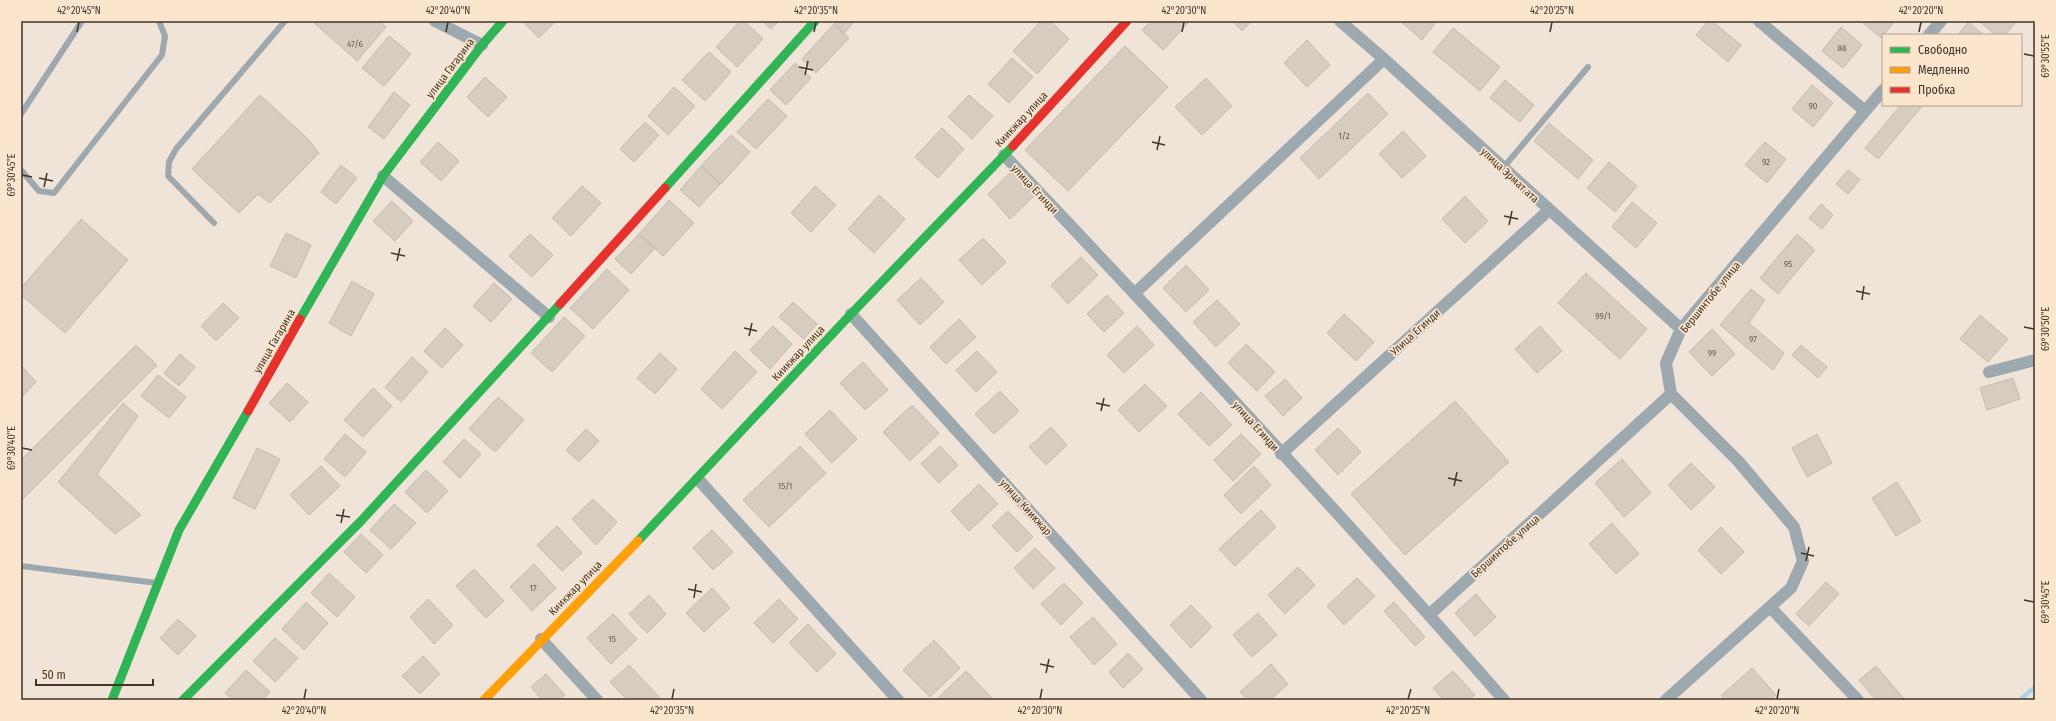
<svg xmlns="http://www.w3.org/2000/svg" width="2056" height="721" viewBox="0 0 2056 721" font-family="'Fira Sans Condensed',sans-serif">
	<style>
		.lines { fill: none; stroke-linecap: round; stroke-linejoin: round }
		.stream { stroke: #afd2e6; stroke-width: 4.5 }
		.building { fill: #d6ccc0; stroke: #c6bbb0 }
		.lane { stroke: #9ea8af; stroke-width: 6 }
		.street { stroke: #9ea8af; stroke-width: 12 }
		.fast { stroke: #30b455; stroke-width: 9 }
		.slow { stroke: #ff9f0a; stroke-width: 9 }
		.jam { stroke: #e5322d; stroke-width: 9 }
		.ticks { fill: none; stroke: #41362a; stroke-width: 1.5 }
		.labels { text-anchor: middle; stroke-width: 3.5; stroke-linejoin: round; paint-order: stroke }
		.number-label { font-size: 9px; fill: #675c50 }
		.street-label { font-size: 11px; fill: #41362a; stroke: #fbe5cd }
		.neatline { fill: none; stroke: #41362a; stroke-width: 1.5 }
		.ticks-label { font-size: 10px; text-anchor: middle; fill: #41362a }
	</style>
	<rect width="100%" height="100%" fill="#f0e4d8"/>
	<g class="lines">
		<path class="stream" d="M2020,700L2035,687"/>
	</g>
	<path class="building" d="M312,21H379L386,27L357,61Z
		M522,21H556L539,38Z
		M740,21H744L763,39L737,67L716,47Z
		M762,21H779L771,29Z
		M837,21H855L844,33L834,24Z
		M1041,21H1050L1069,39L1037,74L1013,51Z
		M1151,21H1190L1163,50L1142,30Z
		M1232,21H1252L1242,31Z
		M1400,21H1437L1422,40Z
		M1708,21H1712L1741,45L1728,62L1696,35Z
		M1861,21H1895L1881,38Z
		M1979,21H2012L2015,23L2005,35H1995Z
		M1968,22L1984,35H1958Z
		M834,24L849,38L816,73L802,59Z
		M1841,27L1862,45L1843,68L1822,51Z
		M1453,28L1500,67L1480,91L1433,52Z
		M389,36L411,54L384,86L362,68Z
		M1307,40L1330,65L1307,87L1284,63Z
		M1125,46L1168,87L1068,191L1025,150Z
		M709,52L731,72L705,101L682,80Z
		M1012,58L1033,77L1009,103L988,84Z
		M795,63L811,78L786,105L770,90Z
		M485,77L507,97L488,117L467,97Z
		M1206,78L1232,106L1202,135L1175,107Z
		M1505,80L1534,105L1520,122L1490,98Z
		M1812,85L1833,103L1813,127L1792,109Z
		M674,87L695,106L668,135L648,116Z
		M394,92L410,105L384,139L368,127Z
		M1368,93L1388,114L1319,179L1300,158Z
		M260,95L307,138L319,153L270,203L258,194L239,213L192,169Z
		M969,95L993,116L972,139L948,117Z
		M768,99L787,116L756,149L737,132Z
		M1901,105H1923L1878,159L1865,148Z
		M645,122L659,135L634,162L620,149Z
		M1549,123L1593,160L1578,179L1534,141Z
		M942,128L964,149L938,178L915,157Z
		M1403,131L1426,156L1402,178L1379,154Z
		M731,135L750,152L721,184L701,166Z
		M438,142L459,161L441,181L420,162Z
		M1765,142L1786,159L1767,183L1745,165Z
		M1609,162L1637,186L1615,212L1587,188Z
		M341,165L357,178L336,204L321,192Z
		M701,166L720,184L699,207L680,190Z
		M1848,170L1860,180L1848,194L1836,184Z
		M1011,172L1034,196L1010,219L988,194Z
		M582,186L601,203L571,236L552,218Z
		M815,186L836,205L811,232L791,213Z
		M879,195L905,219L874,253L848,229Z
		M1465,196L1488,221L1465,243L1442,219Z
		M669,200L694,223L663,256L639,234Z
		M392,201L413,221L395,241L373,221Z
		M1632,202L1657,223L1636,248L1612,227Z
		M1821,204L1833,215L1822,229L1809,218Z
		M81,219L128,260L65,333L21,295V288Z
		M286,233L311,245L296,278L270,266Z
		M530,234L553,255L532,277L509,256Z
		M639,234L655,248L631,274L615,259Z
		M1797,234L1815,250L1778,294L1760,278Z
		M983,238L1006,262L982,285L959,260Z
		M1081,257L1098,275L1068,304L1051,285Z
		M1186,265L1209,290L1186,312L1163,288Z
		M607,269L629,290L593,329L570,308Z
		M1586,273L1647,329L1620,359L1558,303Z
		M921,278L944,302L920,325L897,300Z
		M352,281L374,294L351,336L329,323Z
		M494,283L512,299L491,322L473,306Z
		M1751,289L1765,300L1749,323L1784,353L1773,370L1720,325Z
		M1107,295L1124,313L1104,332L1087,314Z
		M1217,300L1240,324L1216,347L1193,322Z
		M793,302L817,324L804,339L779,317Z
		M223,303L239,318L216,341L201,326Z
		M1344,314L1374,342L1356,361L1327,333Z
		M1980,315L2008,339L1988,362L1960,339Z
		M564,317L585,336L552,372L531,353Z
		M959,319L976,337L946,364L930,347Z
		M773,326L792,344L770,369L750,350Z
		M1137,326L1154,345L1124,373L1107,355Z
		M1540,326L1562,351L1537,373L1515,349Z
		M445,328L463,345L442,368L424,351Z
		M1712,329L1735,354L1712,376L1689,352Z
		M1246,344L1275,372L1257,391L1228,363Z
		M136,345L157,365L21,501V460Z
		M1801,345L1827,367L1818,378L1792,355Z
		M735,351L757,372L722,409L701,389Z
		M977,351L997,372L976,392L956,370Z
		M660,353L677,369L655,394L637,378Z
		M180,354L195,367L179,386L164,373Z
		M412,357L428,372L401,402L385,387Z
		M863,362L888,390L865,410L840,383Z
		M21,365L36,382L21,398Z
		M158,375L186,397L169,418L141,396Z
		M2013,378L2020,399L1987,410L1980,388Z
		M1285,379L1302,398L1283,416L1265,396Z
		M287,383L308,402L290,422L269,403Z
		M1145,384L1167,406L1139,432L1118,410Z
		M373,388L392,406L363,437L344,420Z
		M1000,391L1019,411L994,434L975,414Z
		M1201,392L1232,425L1209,446L1178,414Z
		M498,397L524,420L495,452L469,429Z
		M1455,401L1509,462L1405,555L1351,494Z
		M123,403L138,416L97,474L141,515L115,534L58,482Z
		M912,405L939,433L910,461L883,432Z
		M830,410L857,439L832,463L805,434Z
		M1051,427L1067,445L1046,465L1029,447Z
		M1338,428L1361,452L1338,475L1315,450Z
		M586,429L599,441L579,462L566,450Z
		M345,434L366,452L345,477L324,459Z
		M1241,434L1261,454L1233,481L1214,460Z
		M1817,434L1832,463L1807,477L1792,448Z
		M464,439L481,454L460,478L443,462Z
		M800,446L826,473L769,527L743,500Z
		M940,446L958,465L939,483L921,464Z
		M257,448L280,459L255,509L233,498Z
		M1622,459L1651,493L1624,517L1595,483Z
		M1691,463L1715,487L1691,510L1668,485Z
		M321,466L340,486L309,515L290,495Z
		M1254,466L1271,485L1241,514L1224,495Z
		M426,470L448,491L427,513L405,492Z
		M1897,482L1921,521L1896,536L1872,498Z
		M979,484L998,504L969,531L951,511Z
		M593,499L617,522L596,545L572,519Z
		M394,504L416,523L391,549L370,530Z
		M1261,510L1276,527L1235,566L1219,549Z
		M1008,511L1033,537L1017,552L992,526Z
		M1612,523L1639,554L1616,574L1589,544Z
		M557,526L582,553L562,571L537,545Z
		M1721,527L1744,552L1721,574L1698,550Z
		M712,530L733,552L713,570L693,548Z
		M361,534L383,555L366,573L344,552Z
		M1035,548L1055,568L1033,589L1014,568Z
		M534,564L556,588L532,611L510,587Z
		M1298,567L1315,585L1285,614L1268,595Z
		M474,569L504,601L486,618L456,586Z
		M329,573L355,597L337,617L311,593Z
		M1357,578L1375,596L1344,625L1327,606Z
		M1826,582L1839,594L1809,626L1796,614Z
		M1064,583L1083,603L1061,625L1041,604Z
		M712,588L730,608L704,632L686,613Z
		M1476,594L1496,617L1475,636L1455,613Z
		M649,595L666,614L647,633L629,614Z
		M428,599L453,625L434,644L410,617Z
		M779,599L798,619L773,643L754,623Z
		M306,602L328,623L304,650L282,629Z
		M1394,602L1425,637L1415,646L1384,611Z
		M1191,605L1212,627L1191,648L1170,625Z
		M1258,613L1277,635L1252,657L1233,635Z
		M613,614L637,639L611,664L587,638Z
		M1093,617L1117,644L1094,665L1070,637Z
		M178,619L196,636L178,655L160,638Z
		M808,624L836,654L817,672L789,643Z
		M275,638L298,658L275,682L253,661Z
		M934,640L960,668L930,697L903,670Z
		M1128,653L1143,669L1123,688L1109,672Z
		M423,656L440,674L420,694L402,676Z
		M1271,664L1288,684L1270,700H1247L1240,692Z
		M629,665L662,700H627L610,682Z
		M1876,666L1905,700H1876L1859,680Z
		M1752,668L1776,695L1770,700H1725L1721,696Z
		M246,670L270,692L263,700H233L225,693Z
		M966,671L994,700H940L938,698Z
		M1453,671L1475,695L1469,700H1444L1433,688Z
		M546,674L565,695L559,700H542L531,687Z"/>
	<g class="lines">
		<path class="lane" d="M21,114L82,21
			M1503,168L1588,67
			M21,170L39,191L54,193L162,55L165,36L159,21
			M214,223L168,176L169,162L176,149L285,21
			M21,566L157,583"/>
		<path class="street" d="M435,21L482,45
			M1340,21L1384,59L1681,329
			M1759,21L1865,111
			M1929,35L1941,21
			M1004,155C1173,334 1342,515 1504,700
			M383,176L549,317
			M1135,293L1384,59
			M851,314L1201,700
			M1989,372L2035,360
			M1281,454L1549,210
			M698,479L898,700
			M1770,607L1858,700
			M1429,615L1671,394L1666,363L1681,329L1883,90
			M541,639L597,700
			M1666,700L1791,588L1803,561L1794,527L1738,461L1671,394"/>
		<path class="fast" d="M665,188L815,21
			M300,319L383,176L482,45L503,21
			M638,541L851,314L1013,146
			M112,700L179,530L248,411
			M183,700L361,521L560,304"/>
		<path class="slow" d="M484,700L638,541"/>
		<path class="jam" d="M1013,146L1127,21
			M560,304L665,188
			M248,411L300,319"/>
	</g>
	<path class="ticks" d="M77,32L79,22M446,32L448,22M814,32L816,22M1182,32L1184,22M1550,32L1552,22M1919,32L1921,22M2024,54L2034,56M799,67L813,70M805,75L808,61M1152,142L1165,145M1157,150L1160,136M22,175L32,177M39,178L53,181M44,187L47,173M1504,216L1518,219M1509,225L1512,211M391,253L405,256M397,261L400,248M1856,291L1870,294M1862,300L1864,286M2024,327L2034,329M744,328L757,331M749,336L752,323M1096,403L1110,406M1101,411L1104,398M22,448L32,450M1448,478L1462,481M1454,486L1457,472M336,515L350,517M341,523L344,509M1801,553L1814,556M1806,561L1809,547M688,589L702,592M694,598L696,584M2024,600L2034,602M1040,664L1054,667M1046,673L1049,659M304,699L306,689M672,699L674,689M1040,699L1042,689M1408,699L1411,689M1777,699L1779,689"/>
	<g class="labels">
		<g class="number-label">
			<text x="355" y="47">47/6</text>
			<text x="1842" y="51">88</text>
			<text x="1813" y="109">90</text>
			<text x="1344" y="139">1/2</text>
			<text x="1766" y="165">92</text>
			<text x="1788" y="267">95</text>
			<text x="1603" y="319">99/1</text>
			<text x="1753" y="342">97</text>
			<text x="1712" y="356">99</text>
			<text x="785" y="489">15/1</text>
			<text x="533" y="591">17</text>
			<text x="612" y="642">15</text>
		</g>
		<g class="street-label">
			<text transform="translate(450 68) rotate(-53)" y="4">улица Гагарина</text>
			<text transform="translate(1021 119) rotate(-47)" y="4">Киикжар улица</text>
			<text transform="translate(1510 175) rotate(43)" y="4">улица Эрмат ата</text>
			<text transform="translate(1035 189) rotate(47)" y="4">улица Егинди</text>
			<text transform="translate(1710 297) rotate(-51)" y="4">Бершинтобе улица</text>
			<text transform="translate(1415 332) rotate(-42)" y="4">Улица Егинди</text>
			<text transform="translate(274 341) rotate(-60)" y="4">улица Гагарина</text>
			<text transform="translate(798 353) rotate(-47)" y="4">Киикжар улица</text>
			<text transform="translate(1256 426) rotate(48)" y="4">улица Егинди</text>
			<text transform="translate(1026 507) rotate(48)" y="4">улица Киикжар</text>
			<text transform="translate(1505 546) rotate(-42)" y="4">Бершинтобе улица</text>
			<text transform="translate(575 588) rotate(-46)" y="4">Киикжар улица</text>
		</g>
	</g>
	<rect width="2056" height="721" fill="none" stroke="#fbe5cd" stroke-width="44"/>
	<rect x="1882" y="34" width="140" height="72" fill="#fbe5cd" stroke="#b19f8c"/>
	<rect x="1890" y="47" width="20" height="6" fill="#30b455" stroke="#b19f8c"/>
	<text x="1918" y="54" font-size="12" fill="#41362a">Свободно</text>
	<rect x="1890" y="67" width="20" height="6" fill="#ff9f0a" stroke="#b19f8c"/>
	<text x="1918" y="74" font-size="12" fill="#41362a">Медленно</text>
	<rect x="1890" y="87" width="20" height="6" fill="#e5322d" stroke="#b19f8c"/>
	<text x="1918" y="94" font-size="12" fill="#41362a">Пробка</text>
	<path d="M36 679v6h117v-6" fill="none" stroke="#41362a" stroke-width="2"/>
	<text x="42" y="679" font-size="12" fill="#41362a" stroke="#fbe5cd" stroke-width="3" paint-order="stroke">50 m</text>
	<rect x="22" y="22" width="2012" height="677" class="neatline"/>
	<g class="ticks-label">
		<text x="79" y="14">42°20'45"N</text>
		<text x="448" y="14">42°20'40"N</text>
		<text x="816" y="14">42°20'35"N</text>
		<text x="1184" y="14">42°20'30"N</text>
		<text x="1552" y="14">42°20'25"N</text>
		<text x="1921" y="14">42°20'20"N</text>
		<text transform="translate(2045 56) rotate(-90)" y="4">69°30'55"E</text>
		<text transform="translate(11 175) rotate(-90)" y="4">69°30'45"E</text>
		<text transform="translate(2045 329) rotate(-90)" y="4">69°30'50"E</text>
		<text transform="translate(11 448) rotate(-90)" y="4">69°30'40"E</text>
		<text transform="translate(2045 602) rotate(-90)" y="4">69°30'45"E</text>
		<text x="304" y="714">42°20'40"N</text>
		<text x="672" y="714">42°20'35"N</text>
		<text x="1040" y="714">42°20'30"N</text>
		<text x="1408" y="714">42°20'25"N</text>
		<text x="1777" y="714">42°20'20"N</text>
	</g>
</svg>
